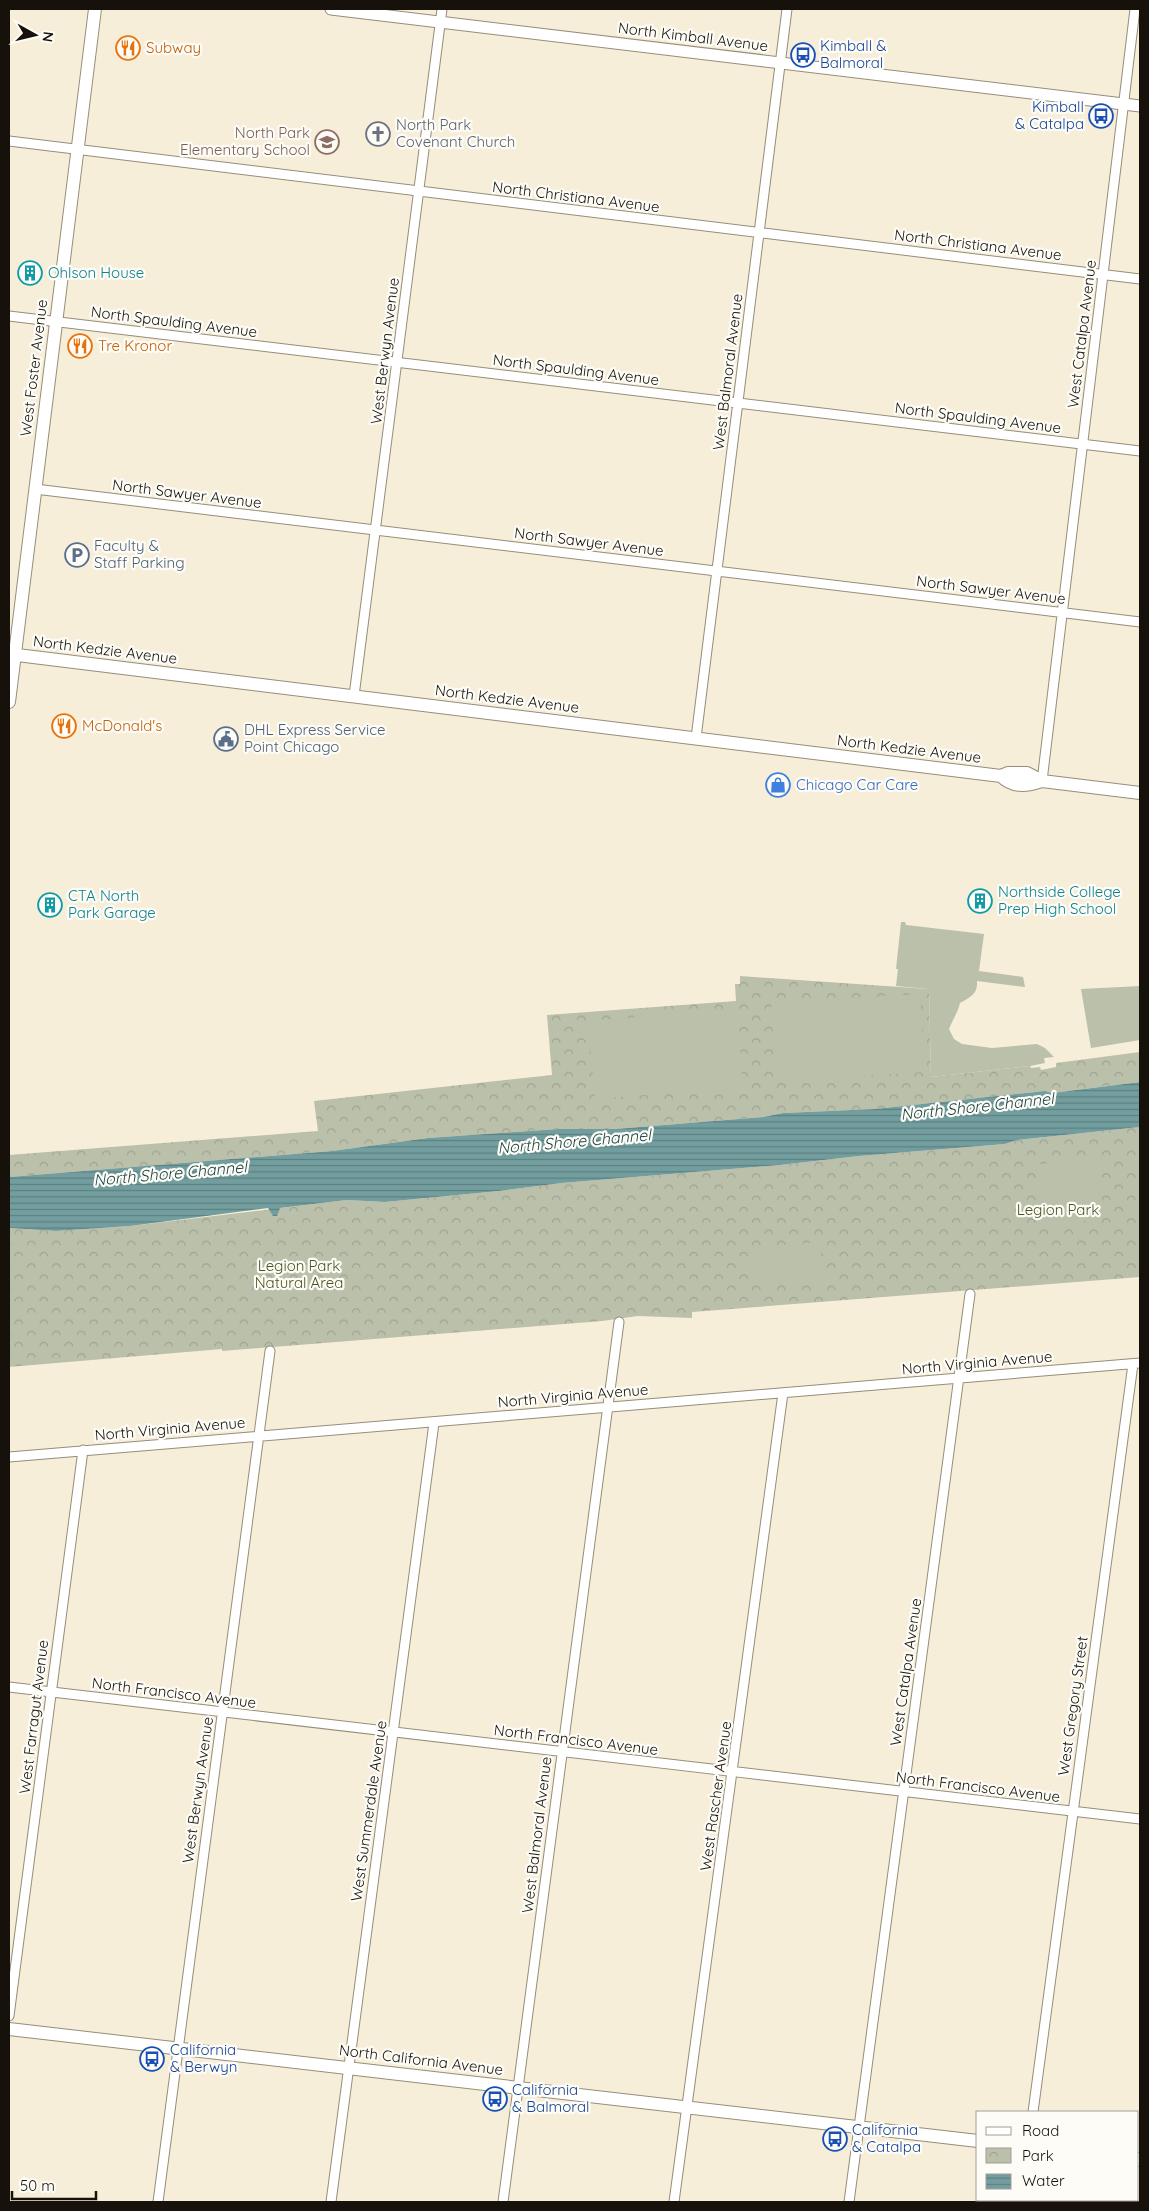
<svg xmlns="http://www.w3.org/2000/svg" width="1149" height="2211" viewBox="0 0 1149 2211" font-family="Quicksand,sans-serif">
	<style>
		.park { fill: url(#park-crowns) }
		.garden { fill: #bac0aa }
		.water { fill: url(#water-rules) }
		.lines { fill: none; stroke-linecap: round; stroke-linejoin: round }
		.minor-casing { stroke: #968d7a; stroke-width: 11 }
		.tertiary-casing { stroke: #968d7a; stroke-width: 13 }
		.secondary-casing { stroke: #968d7a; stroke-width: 14 }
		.minor { stroke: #fff; stroke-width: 9 }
		.tertiary { stroke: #fff; stroke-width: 11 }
		.secondary { stroke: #fff; stroke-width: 12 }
		.labels { text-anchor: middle; stroke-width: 4.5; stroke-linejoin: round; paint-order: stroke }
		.street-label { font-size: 15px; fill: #16120b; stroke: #fdfcf7 }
		.transit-label { font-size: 15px; fill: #164399; stroke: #fdfcf7; text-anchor: start }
		.food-label { font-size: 15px; fill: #c56008; stroke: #fdfcf7; text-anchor: start }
		.worship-label { font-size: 15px; fill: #5b616d; stroke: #fdfcf7; text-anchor: start }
		.education-label { font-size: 15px; fill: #785e54; stroke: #fdfcf7; text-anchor: end }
		.culture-label { font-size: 15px; fill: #0d838f; stroke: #fdfcf7; text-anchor: start }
		.service-label { font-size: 15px; fill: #4e5e75; stroke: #fdfcf7; text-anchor: start }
		.shop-label { font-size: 15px; fill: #366cbe; stroke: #fdfcf7; text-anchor: start }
		.park-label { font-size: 15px; fill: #49541f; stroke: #fdfcf7 }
		.water-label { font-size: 16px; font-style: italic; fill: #143e3f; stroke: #fdfcf7 }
	</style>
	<defs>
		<pattern id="park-crowns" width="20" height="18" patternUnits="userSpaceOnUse" patternTransform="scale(1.25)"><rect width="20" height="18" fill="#bac0aa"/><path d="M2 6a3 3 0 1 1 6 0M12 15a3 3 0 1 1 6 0" fill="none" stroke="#9fa491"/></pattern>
		<pattern id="water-rules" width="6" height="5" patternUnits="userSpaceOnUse" patternTransform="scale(1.25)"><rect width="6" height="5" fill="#739e9f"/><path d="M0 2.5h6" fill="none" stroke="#5d7f80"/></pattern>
	</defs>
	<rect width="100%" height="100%" fill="#f7eed9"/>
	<path class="park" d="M740,976L929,989L931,1077L1030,1066L1031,1068L1040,1067L1041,1070L1056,1067V1063L1140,1052V1082L1052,1093L1045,1091L875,1109L783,1113L763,1117L615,1129H558L428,1138L332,1151L9,1177V1155L318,1131L314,1101L552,1075L547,1015L736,1001L735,984H740Z
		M1140,1127V1277L692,1312V1318L638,1316L602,1321L222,1351V1349L9,1367V1228L56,1231L130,1226L347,1200L385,1202L499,1191L562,1183L780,1165L859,1156L1005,1144L1017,1140Z"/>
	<path class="garden" d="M901,922H905L906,925L984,934L979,971L1023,977L1025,987L977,981C978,994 971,997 960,1003C958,1012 953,1019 949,1029L954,1039L962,1044L992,1048L1037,1044L1045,1048L1054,1057L1044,1058L1045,1063L1030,1066L931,1077L929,989L896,986L898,969H896Z
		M1140,986V1040L1091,1048L1081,989Z
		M920,994L925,1072L776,1081L771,1003Z
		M737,1009L743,1087L595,1099L588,1021Z
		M1098,1160L1100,1198L1094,1217L1078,1224L1040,1226L1036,1170L1040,1164Z
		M820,1242L823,1279L751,1285L749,1248Z"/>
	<path class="water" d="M1140,1082V1127L1017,1140L1005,1144L859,1156L780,1165L562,1183L499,1191L385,1202L347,1200L280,1208L277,1216H273L268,1208L130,1226L56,1231L9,1228V1177L332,1151L428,1138L558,1129H615L763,1117L783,1113L875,1109L1045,1091L1052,1093Z"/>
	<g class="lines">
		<g class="minor-casing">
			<path id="minor" d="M9,141L1140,279
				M9,316L1140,451
				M35,489L1140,622
				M354,696L442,9
				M696,738L787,9
				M1042,781L1135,9
				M9,1457L1140,1363
				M9,1687L1140,1819
				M9,2016L83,1450
				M1033,2112L1133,1364
				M158,2202L270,1351
				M331,2202L434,1423
				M503,2202L619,1322
				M674,2202L783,1393
				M849,2202L970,1294
				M1021,2202V2200"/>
		</g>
		<g class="tertiary-casing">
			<path id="tertiary" d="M331,9L1140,106"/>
		</g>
		<g class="secondary-casing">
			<path id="secondary" d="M9,654L1001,776L1008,773H1027L1042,781L1140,793
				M9,702L95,9
				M1001,776C1013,788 1027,786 1042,781
				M9,2029L978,2141
				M1138,2159L1140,2160"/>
		</g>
		<use href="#minor" class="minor"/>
		<use href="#tertiary" class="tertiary"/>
		<use href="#secondary" class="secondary"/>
	</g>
	<defs>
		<g id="restaurant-ring" transform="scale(1.25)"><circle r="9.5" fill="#fdfcf7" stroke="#e8710a" stroke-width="1.5"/><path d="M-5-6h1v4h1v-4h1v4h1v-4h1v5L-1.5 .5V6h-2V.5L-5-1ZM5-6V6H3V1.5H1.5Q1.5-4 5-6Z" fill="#e8710a"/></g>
		<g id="bus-ring" transform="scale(1.25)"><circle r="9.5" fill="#fdfcf7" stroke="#1a4fb4" stroke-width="1.5"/><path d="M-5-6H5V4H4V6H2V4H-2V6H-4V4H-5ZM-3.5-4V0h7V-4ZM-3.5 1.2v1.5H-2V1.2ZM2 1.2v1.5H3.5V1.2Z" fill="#1a4fb4"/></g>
		<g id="church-ring" transform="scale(1.25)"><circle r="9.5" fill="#fdfcf7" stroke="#6b7280" stroke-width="1.5"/><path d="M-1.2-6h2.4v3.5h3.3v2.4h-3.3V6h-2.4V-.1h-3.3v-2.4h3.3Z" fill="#6b7280"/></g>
		<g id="school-ring" transform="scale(1.25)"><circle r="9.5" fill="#fdfcf7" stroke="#8d6e63" stroke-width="1.5"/><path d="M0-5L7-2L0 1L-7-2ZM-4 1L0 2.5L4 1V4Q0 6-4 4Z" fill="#8d6e63"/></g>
		<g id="building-ring" transform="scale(1.25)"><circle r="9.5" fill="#fdfcf7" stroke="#0f9aa8" stroke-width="1.5"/><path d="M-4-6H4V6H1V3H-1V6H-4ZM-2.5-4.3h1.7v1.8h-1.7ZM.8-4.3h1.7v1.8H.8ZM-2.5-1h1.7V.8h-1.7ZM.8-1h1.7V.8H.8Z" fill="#0f9aa8"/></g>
		<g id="parking-ring" transform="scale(1.25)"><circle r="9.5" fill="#fdfcf7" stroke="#5c6f8a" stroke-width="1.5"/><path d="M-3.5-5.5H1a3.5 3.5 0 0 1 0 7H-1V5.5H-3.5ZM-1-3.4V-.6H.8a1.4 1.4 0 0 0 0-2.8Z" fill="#5c6f8a"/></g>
		<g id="civic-ring" transform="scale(1.25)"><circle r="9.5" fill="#fdfcf7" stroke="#5c6f8a" stroke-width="1.5"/><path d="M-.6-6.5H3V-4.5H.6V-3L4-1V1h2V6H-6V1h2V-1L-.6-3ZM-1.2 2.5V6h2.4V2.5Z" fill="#5c6f8a"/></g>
		<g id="shop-ring" transform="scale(1.25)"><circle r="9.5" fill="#fdfcf7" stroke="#3f7fe0" stroke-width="1.5"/><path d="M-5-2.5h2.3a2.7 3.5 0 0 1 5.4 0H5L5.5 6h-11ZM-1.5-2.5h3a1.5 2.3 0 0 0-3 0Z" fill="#3f7fe0"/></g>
	</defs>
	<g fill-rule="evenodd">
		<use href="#restaurant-ring" x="128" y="48"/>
		<use href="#bus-ring" x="803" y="55"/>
		<use href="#bus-ring" x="1101" y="116"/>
		<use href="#church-ring" x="378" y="134"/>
		<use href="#school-ring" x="327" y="142"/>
		<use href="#building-ring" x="30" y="273"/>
		<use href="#restaurant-ring" x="80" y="346"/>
		<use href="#parking-ring" x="77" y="555"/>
		<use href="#restaurant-ring" x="64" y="726"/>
		<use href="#civic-ring" x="226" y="739"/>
		<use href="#shop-ring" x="778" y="785"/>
		<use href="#building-ring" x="980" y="901"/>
		<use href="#building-ring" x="50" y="905"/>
		<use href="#bus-ring" x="152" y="2059"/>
		<use href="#bus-ring" x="495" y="2099"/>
		<use href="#bus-ring" x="835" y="2139"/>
	</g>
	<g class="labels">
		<g class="street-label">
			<text transform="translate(693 37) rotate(7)" y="5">North Kimball Avenue</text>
			<text transform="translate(576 197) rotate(7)" y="5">North Christiana Avenue</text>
			<text transform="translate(978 245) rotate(7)" y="5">North Christiana Avenue</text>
			<text transform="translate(174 322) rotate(7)" y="5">North Spaulding Avenue</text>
			<text transform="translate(1082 334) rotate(-83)" y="5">West Catalpa Avenue</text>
			<text transform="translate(385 351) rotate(-83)" y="5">West Berwyn Avenue</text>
			<text transform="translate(34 368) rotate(-83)" y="5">West Foster Avenue</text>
			<text transform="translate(576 370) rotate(7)" y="5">North Spaulding Avenue</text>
			<text transform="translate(728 372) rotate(-83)" y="5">West Balmoral Avenue</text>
			<text transform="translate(978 418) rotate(7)" y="5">North Spaulding Avenue</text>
			<text transform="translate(187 494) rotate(7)" y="5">North Sawyer Avenue</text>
			<text transform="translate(589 542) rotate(7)" y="5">North Sawyer Avenue</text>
			<text transform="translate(991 590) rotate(7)" y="5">North Sawyer Avenue</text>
			<text transform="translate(105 650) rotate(7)" y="5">North Kedzie Avenue</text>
			<text transform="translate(507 699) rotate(7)" y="5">North Kedzie Avenue</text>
			<text transform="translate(909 749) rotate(7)" y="5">North Kedzie Avenue</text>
			<text transform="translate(977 1363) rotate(-5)" y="5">North Virginia Avenue</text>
			<text transform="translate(573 1396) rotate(-5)" y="5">North Virginia Avenue</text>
			<text transform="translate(170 1429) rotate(-5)" y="5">North Virginia Avenue</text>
			<text transform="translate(906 1672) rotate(-82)" y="5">West Catalpa Avenue</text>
			<text transform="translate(174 1693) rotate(7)" y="5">North Francisco Avenue</text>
			<text transform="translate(1073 1706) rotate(-82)" y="5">West Gregory Street</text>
			<text transform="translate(34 1717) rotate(-83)" y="5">West Farragut Avenue</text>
			<text transform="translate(576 1740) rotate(7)" y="5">North Francisco Avenue</text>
			<text transform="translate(978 1787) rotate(7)" y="5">North Francisco Avenue</text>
			<text transform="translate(198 1790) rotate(-82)" y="5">West Berwyn Avenue</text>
			<text transform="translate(716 1796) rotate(-82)" y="5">West Rascher Avenue</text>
			<text transform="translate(369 1811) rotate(-82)" y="5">West Summerdale Avenue</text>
			<text transform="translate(537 1835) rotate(-83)" y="5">West Balmoral Avenue</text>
			<text transform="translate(421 2060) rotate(7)" y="5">North California Avenue</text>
		</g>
		<g class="transit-label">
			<text x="820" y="51">Kimball &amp;<tspan x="820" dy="17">Balmoral</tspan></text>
			<text x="1084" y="112" text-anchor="end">Kimball<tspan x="1084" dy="17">&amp; Catalpa</tspan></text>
			<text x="170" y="2055">California<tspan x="170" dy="17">&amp; Berwyn</tspan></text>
			<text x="512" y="2095">California<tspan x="512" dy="17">&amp; Balmoral</tspan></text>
			<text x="852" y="2135">California<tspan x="852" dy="17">&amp; Catalpa</tspan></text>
		</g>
		<g class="food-label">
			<text x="146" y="53">Subway</text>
			<text x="98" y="351">Tre Kronor</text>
			<text x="82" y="731">McDonald's</text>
		</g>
		<g class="worship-label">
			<text x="396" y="130">North Park<tspan x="396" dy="17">Covenant Church</tspan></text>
		</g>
		<g class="education-label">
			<text x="310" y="138">North Park<tspan x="310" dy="17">Elementary School</tspan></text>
		</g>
		<g class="culture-label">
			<text x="48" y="278">Ohlson House</text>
			<text x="998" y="897">Northside College<tspan x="998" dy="17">Prep High School</tspan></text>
			<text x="68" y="901">CTA North<tspan x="68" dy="17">Park Garage</tspan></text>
		</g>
		<g class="service-label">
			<text x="94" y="551">Faculty &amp;<tspan x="94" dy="17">Staff Parking</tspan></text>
			<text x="244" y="735">DHL Express Service<tspan x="244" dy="17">Point Chicago</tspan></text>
		</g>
		<g class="shop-label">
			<text x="796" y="790">Chicago Car Care</text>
		</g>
		<g class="park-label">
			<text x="1058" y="1215">Legion Park</text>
			<text x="299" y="1271">Legion Park<tspan x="299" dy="17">Natural Area</tspan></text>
		</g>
		<g class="water-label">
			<text transform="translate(977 1106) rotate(-6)" y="6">North Shore Channel</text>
			<text transform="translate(574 1141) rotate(-5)" y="6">North Shore Channel</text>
			<text transform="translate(170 1173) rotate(-5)" y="6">North Shore Channel</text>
		</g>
	</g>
	<rect width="1149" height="2211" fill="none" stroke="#16120b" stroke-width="20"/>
	<rect x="976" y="2111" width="162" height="90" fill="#fdfcf7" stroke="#a19e99"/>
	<rect x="986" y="2127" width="25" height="8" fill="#ffffff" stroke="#a19e99"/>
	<text x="1022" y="2136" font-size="15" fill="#16120b">Road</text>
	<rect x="986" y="2148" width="25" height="15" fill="url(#park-crowns)" stroke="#a19e99"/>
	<text x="1022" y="2161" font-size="15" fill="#16120b">Park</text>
	<rect x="986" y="2174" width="25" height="15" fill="url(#water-rules)" stroke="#a19e99"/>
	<text x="1022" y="2186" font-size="15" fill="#16120b">Water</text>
	<g transform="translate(35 35) rotate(98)" stroke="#fdfcf7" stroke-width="4" paint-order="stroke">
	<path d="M0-4L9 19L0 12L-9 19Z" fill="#16120b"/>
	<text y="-8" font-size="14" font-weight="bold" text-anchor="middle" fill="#16120b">N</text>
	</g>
	<path d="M12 2191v8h84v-8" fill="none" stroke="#16120b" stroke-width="2.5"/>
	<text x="20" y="2191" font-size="15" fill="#16120b" stroke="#fdfcf7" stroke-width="4" paint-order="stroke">50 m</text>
</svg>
